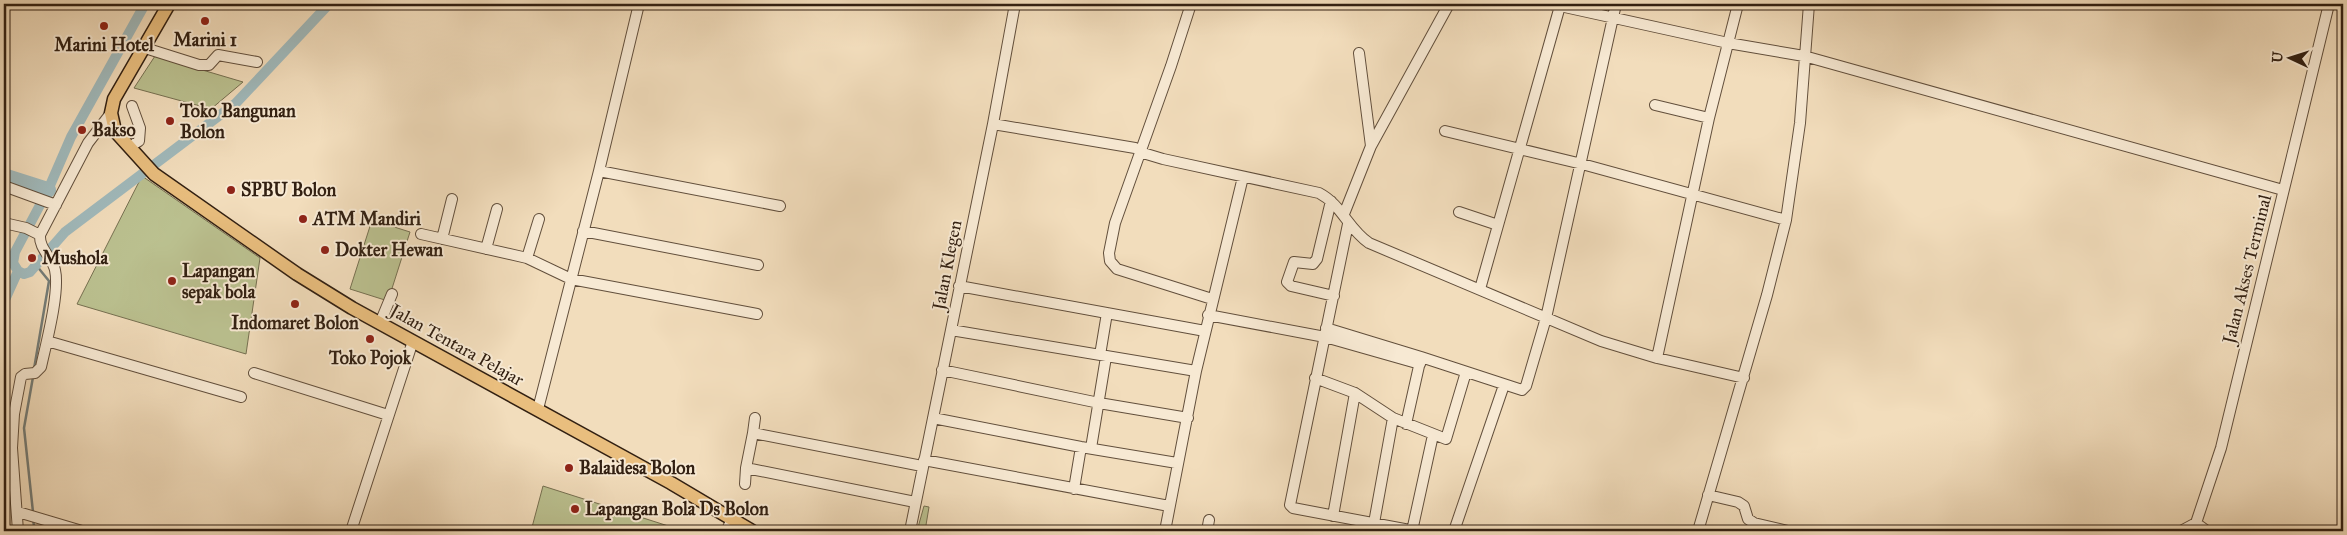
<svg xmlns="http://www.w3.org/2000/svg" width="2347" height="535" viewBox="0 0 2347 535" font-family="'IM FELL Great Primer',serif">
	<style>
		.green { fill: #bbc190; stroke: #767051 }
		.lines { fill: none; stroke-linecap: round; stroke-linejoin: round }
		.stream { stroke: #747c77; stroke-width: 2.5 }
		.canal { stroke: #a0b9bb; stroke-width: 10 }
		.river { stroke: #a0b9bb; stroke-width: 16 }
		.minor-casing { stroke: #624f3c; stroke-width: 12 }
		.major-casing { stroke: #322012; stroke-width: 15 }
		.minor { stroke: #f7e9d3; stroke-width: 10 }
		.major { stroke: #e9be7e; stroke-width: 12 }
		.poi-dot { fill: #8f2418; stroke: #f7e9d3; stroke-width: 2 }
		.labels { text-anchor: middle; stroke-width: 4; stroke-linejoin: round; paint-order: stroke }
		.poi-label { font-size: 18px; font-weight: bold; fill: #322012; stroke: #f7e9d3; text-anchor: start }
		.street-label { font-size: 18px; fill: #322012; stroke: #f7e9d3 }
	</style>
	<rect width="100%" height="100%" fill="#f2ddbc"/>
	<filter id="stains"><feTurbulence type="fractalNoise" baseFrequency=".004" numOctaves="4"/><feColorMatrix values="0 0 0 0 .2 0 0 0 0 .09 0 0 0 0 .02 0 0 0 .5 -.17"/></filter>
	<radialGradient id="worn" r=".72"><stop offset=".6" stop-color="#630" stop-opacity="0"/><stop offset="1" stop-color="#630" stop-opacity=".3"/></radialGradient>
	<path class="green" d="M155,56L243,82L211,109L134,88Z
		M142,176L260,258L246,354L77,304Z
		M372,220L410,232L388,301L350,289Z
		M543,486L684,531H531Z
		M924,506L929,507L925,531H917Z"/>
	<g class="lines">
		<path class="stream" d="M34,369L49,281L36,265
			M33,512L24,428L33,377
			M33,520L35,531"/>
		<path class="canal" d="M18,271L24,274L30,272L65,232L236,103L329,4
			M4,302L18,271L13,263L15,252L48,190L71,137L145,4"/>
		<path class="river" d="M4,176L48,190"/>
		<g class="minor-casing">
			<path id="minor" d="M1191,4L1171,66L1115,223L1109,253L1110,261L1117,269L1212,299
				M1551,4L1728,43L1804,56L2283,190
				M145,48L199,65H209L218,55L257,62
				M1359,53L1371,146
				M1655,105L1709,118
				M993,124L1135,148L1143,153L1163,159L1319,193C1342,205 1348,229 1369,243L1601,341L1657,358L1744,378
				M1445,131L1582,164L1786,220
				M129,147L139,141L140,128L132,106
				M599,171L780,206
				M4,186L56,205
				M1331,201L1317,259L1313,264L1294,262L1287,282L1291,286L1334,296
				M1459,212L1498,225
				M1344,214L1371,146L1449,4
				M4,223L26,228L40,235
				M1348,224L1290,505L1293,508L1415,531
				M583,231L758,265
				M421,234L527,258L571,279L757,314
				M442,239L452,199
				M486,249L497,209
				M527,258L539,219
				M959,286L1205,331
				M1480,289L1560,6
				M1208,315L1325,337L1420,364
				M380,323L392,294
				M1326,328L1421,357L1406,424
				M951,330L1196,371
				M47,341L241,397
				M1100,355L1107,313
				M1421,357L1522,390L1526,386L1546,318L1616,4
				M1657,358L1709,118L1738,4
				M942,370L1099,403L1188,418
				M254,373L388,415
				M1315,378L1355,393
				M538,409L599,171L639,4
				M933,418L1081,447L1177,463
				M1393,418L1446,439L1466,372
				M753,433L755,418
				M1091,448L1106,357
				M924,460L1169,506
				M745,484L746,468
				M1074,489L1081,447
				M1708,495L1738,502L1744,506L1748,519L1754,523L1788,531
				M915,502L746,468L753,433L922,466
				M18,512L82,531
				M1333,516L1355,393L1393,418L1374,523
				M2196,523L2207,531
				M18,531L12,448L14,414L21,377L25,374L35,373L41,367C46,344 60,292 55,270C52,257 39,249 40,235L88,143L111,113
				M351,531L413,341
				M726,531L732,520
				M910,531L993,124L1015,4
				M1165,531L1196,371L1243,177
				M1207,531L1209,520
				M1412,531L1433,435
				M1454,531L1504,385
				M1698,531L1767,295L1786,220L1800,123L1809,4
				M2181,531L2196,523L2221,448L2329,4"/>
		</g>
		<g class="major-casing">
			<path id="major" d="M169,4L114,99L111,113L115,131L154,174L297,274L352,308L671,483L752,531"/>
		</g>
		<use href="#minor" class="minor"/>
		<use href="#major" class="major"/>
	</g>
	<g class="poi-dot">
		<circle cx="205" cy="21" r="5"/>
		<circle cx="104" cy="26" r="5"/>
		<circle cx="170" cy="121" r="5"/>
		<circle cx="82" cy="130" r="5"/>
		<circle cx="231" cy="190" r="5"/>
		<circle cx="303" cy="219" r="5"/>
		<circle cx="325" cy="250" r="5"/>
		<circle cx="32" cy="258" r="5"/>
		<circle cx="172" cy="281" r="5"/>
		<circle cx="295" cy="304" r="5"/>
		<circle cx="370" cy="339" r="5"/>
		<circle cx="569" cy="468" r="5"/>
		<circle cx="575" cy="509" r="5"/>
	</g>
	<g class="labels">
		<g class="poi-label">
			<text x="205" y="46" text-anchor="middle">Marini 1</text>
			<text x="104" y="51" text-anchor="middle">Marini Hotel</text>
			<text x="180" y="117">Toko Bangunan<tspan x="180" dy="21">Bolon</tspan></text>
			<text x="92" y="136">Bakso</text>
			<text x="241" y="196">SPBU Bolon</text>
			<text x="313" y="225">ATM Mandiri</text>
			<text x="335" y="256">Dokter Hewan</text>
			<text x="42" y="264">Mushola</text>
			<text x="182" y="277">Lapangan<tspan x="182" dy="21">sepak bola</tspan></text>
			<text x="295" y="329" text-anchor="middle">Indomaret Bolon</text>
			<text x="370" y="364" text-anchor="middle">Toko Pojok</text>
			<text x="579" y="474">Balaidesa Bolon</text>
			<text x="585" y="515">Lapangan Bola Ds Bolon</text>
		</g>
		<g class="street-label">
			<text transform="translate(947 265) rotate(-79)" y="6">Jalan Klegen</text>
			<text transform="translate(2247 269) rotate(-76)" y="6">Jalan Akses Terminal</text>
			<text transform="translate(457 345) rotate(29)" y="6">Jalan Tentara Pelajar</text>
		</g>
	</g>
	<rect width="2347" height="535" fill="none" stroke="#f2ddbc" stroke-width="20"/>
	<rect x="5" y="5" width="2337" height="525" fill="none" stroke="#322012" stroke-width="2.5"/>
	<rect x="10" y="10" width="2327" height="515" fill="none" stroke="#322012"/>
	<g transform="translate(2290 58) rotate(274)" stroke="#f7e9d3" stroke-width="4" paint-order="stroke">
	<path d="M0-4L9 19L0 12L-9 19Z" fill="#322012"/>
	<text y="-8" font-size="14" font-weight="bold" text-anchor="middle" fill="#322012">U</text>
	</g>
	<rect width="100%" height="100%" filter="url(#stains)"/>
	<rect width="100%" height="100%" fill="url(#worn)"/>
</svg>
